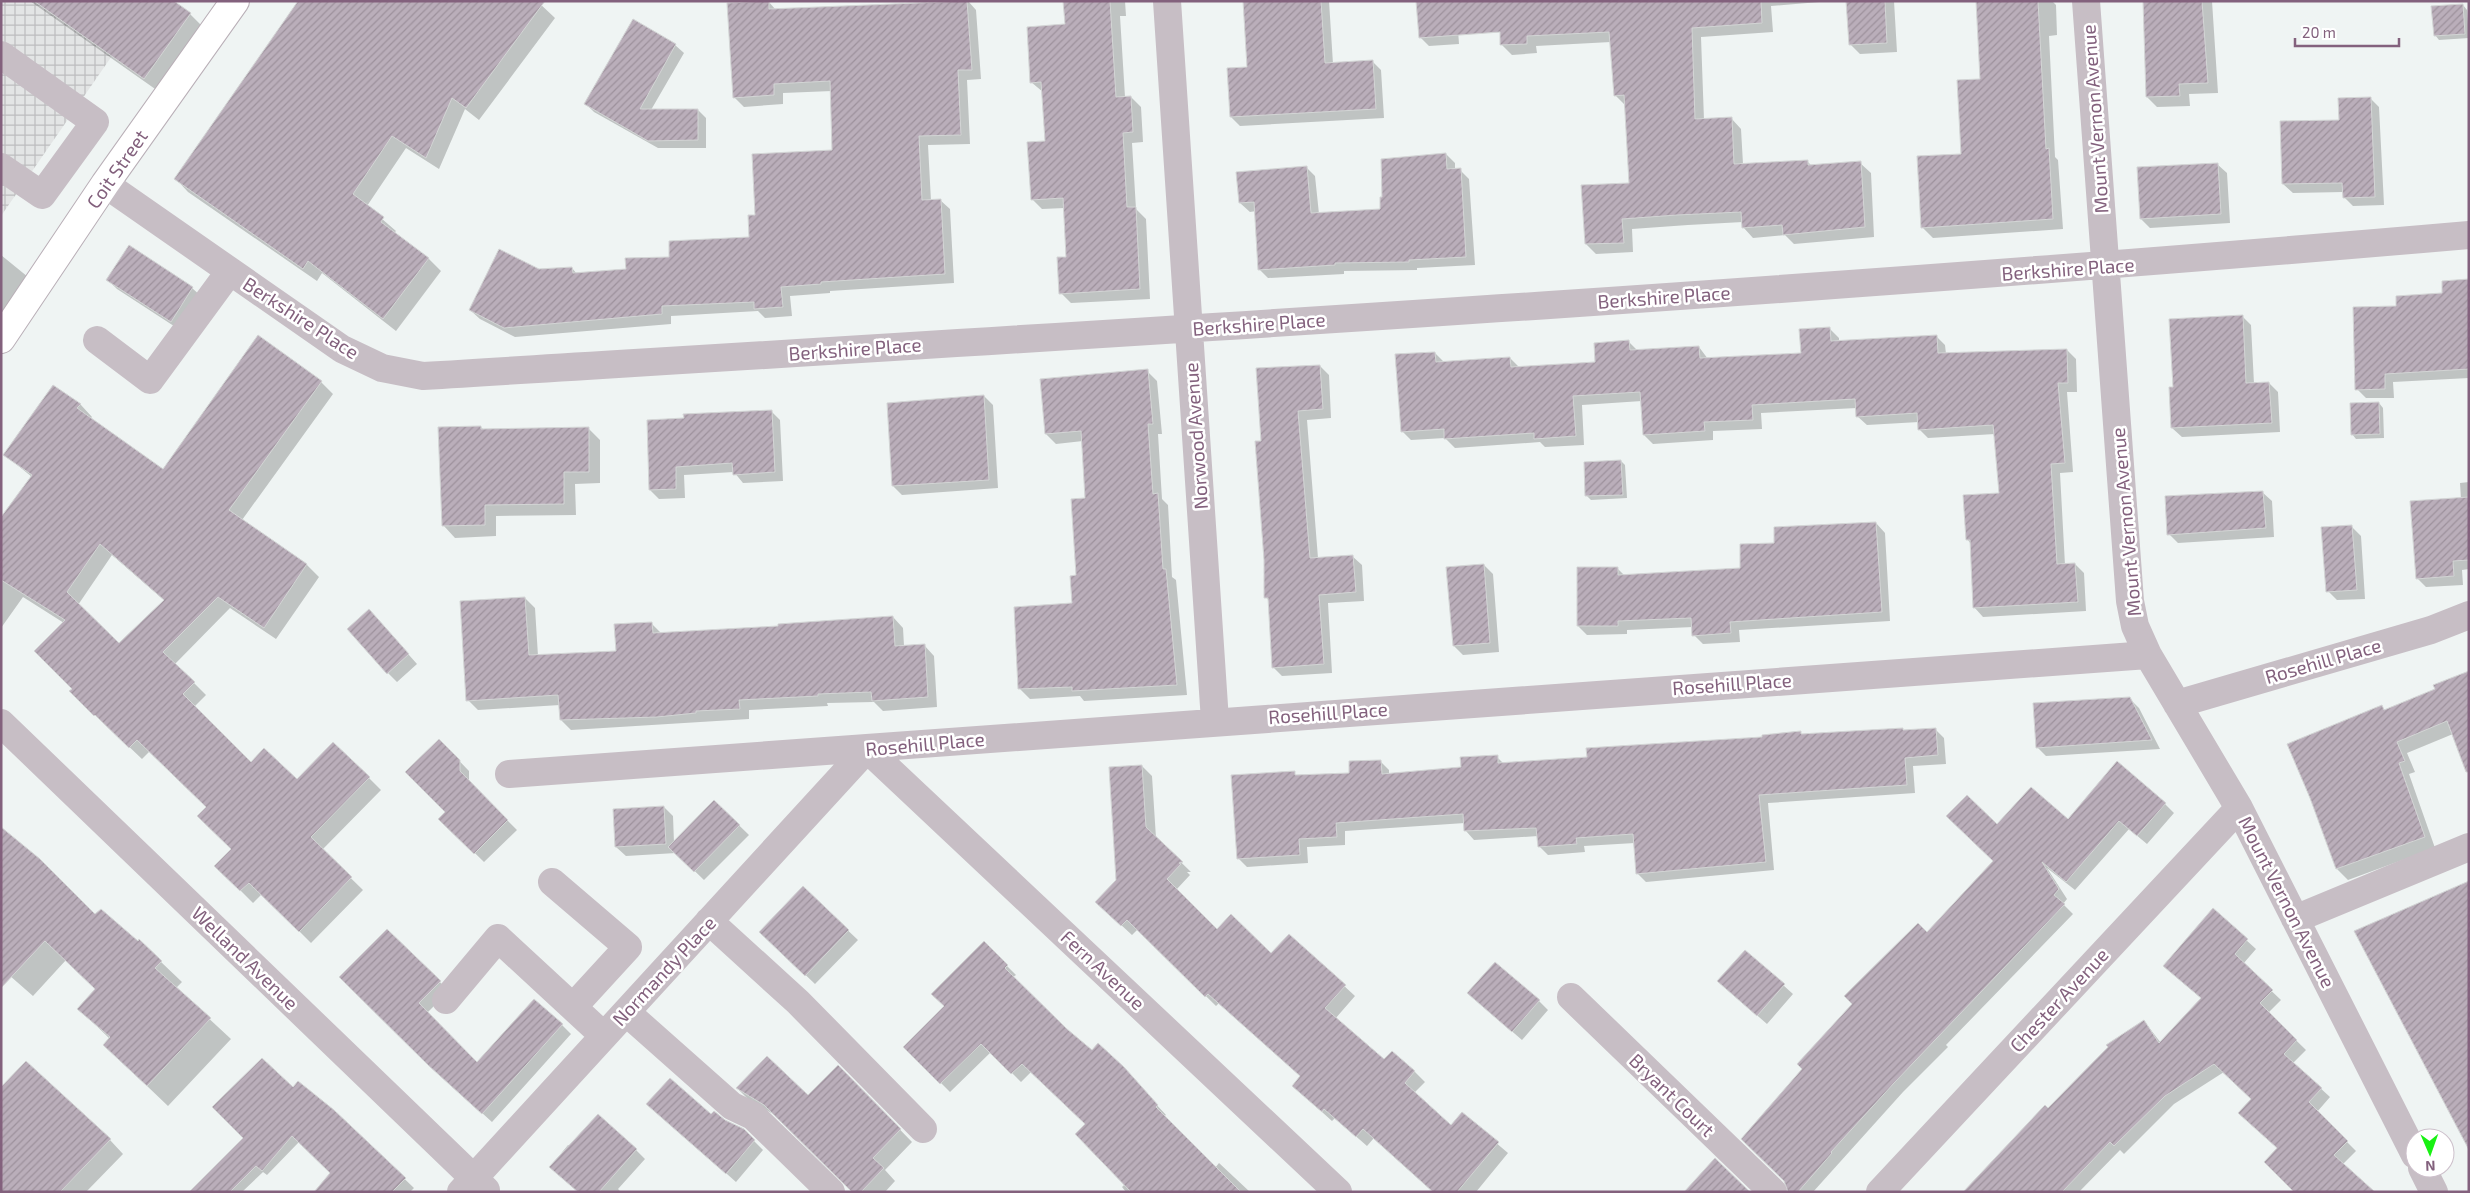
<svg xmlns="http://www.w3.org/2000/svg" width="2470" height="1193" viewBox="0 0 2470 1193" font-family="'Exo 2',sans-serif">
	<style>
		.industrial { fill: url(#industrial-grid) }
		.shadow { fill: #0003; fill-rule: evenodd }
		.building { fill: url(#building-hatch); stroke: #d3d5d5; fill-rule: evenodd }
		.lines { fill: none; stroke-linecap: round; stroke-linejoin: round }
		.major-casing { stroke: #b9afb7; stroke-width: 30 }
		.minor { stroke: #c7bec5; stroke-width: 28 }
		.major { stroke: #fff; stroke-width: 28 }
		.labels { text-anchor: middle; stroke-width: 5; stroke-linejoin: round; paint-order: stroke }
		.street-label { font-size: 19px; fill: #83617d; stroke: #fff }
	</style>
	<defs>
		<pattern id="industrial-grid" width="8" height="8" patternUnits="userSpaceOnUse" patternTransform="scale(1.25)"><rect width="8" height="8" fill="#e3e5e5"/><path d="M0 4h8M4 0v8" fill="none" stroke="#bdbdbf"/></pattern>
		<pattern id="building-hatch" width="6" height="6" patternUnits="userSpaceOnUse" patternTransform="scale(1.25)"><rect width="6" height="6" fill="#baaeba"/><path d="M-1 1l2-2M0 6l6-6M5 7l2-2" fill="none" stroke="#9d919c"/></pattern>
	</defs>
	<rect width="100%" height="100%" fill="#eff4f3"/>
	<path class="industrial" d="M1,1H150L1,216Z"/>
	<path class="shadow" d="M30,1H172L190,14L204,28L158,91Z
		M537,1L555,18L479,120L465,109L439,169L406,148L367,206L396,231L394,233L429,259L441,271L396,331L322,273L317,281L188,192L176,179Z
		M768,1L776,10L968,1L976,10L981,79L967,80L970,144L928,145L931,201L940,200L950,209L954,283L830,291V293L790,296L792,316L765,318L758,311L671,316V324L515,337L480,319L470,310L539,271L572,268L577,274L627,271L751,238L756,216L834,151L832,91L783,93V104L744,107L734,97Z
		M1064,1H1125L1126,16H1120L1125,97H1131L1141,107L1143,142L1132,143L1136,209L1146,219L1150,299L1071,303L1061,293L1068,258L1065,208L1042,209L1032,199L1046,142L1043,92L1031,82L1066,25Z
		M1244,1H1329L1333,64L1372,61L1381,70L1384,118L1240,126L1231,117L1248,68Z
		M1456,1L1459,44L1429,46L1420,37Z
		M1500,1H1831L1771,6L1773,32L1701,37L1704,120L1731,118L1741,129L1743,164L1807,161L1812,166L1860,163L1871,173L1874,237L1794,244L1785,235L1753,238L1743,227V222L1688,225L1632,229L1633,252L1596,254L1586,244L1631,184L1626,106L1616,96L1611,42L1536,46L1537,53L1512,55L1502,45Z
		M1848,1H1894L1897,52L1860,54L1850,44Z
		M1977,1H2052L2056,5L2057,35L2049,36L2055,157L2058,160L2063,229L1933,238L1923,228L1962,155L1982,80Z
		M2144,1H2212L2218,93L2189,94L2190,106L2157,107L2147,97Z
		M2463,5L2467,10L2469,38L2439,40L2435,35Z
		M675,45L684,53L651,110H698L706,118V148H658L594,112L586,104Z
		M2370,98L2379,107L2384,205L2353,206L2344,197V192L2293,193L2283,184L2340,121Z
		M1446,154L1455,163V170H1460L1469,179L1475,265L1417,268V270L1344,271V274L1268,278L1259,269L1256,211L1250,212L1240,203L1306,167L1315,176L1319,214L1381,210Z
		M2217,164L2227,173L2230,223L2150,228L2141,219Z
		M1,255L28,277L1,314Z
		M108,280L192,288L202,297L180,330L117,289Z
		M2469,281V378L2393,382L2394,398H2366L2357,389L2398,307L2444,294Z
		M2242,316L2251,325L2254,384L2269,383L2278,392L2280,432L2182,437L2172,428L2174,388Z
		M1830,329L1839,338V342L1936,336L1945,345L1946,354L2067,350L2076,359L2077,392H2067L2073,472L2060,473L2065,565L2075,564L2084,573L2086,611L1983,617L1974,607L1971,544L1967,539L2000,494L1995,434L1928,438L1919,429V422L1867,425L1857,416V408L1761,413L1762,429L1713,431V440L1653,444L1644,435L1642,401L1582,405L1584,445L1545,447L1540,442L1455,448L1445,438L1411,440L1402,431L1435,353L1445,363L1510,358L1520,368L1596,363L1629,342L1638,351L1699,347L1708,359L1802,354Z
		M1320,366L1329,375L1331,418L1307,420L1318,558L1352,556L1362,565L1364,601L1328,603L1332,673L1282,676L1273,667L1269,601L1266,597L1262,442Z
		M1147,371L1157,381L1162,434H1158L1162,499L1168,505L1172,577L1176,580L1187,695L1084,701L1080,696L1030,699L1020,689L1073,604L1087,500L1083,441L1056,444L1046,434Z
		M321,382L333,394L242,520L307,565L319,577L276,639L230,608L175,664L206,695L194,707L251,763L297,781L369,778L381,790L322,850L363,890L311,943L262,894L253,903L216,866L233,849L208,807L150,751L142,759L83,703L73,689L64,623L23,597L1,628V519L32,477L5,455L53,387L81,405L92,417L90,419L163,471ZM112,555L165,601L119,645L78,605Z
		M984,396L993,405L998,488L902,495L893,486Z
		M2379,403L2383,408L2384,438L2356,439L2352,434Z
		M771,411L780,420L783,481L743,483L734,472L684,475L685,498L659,499L650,490L685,420Z
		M481,427L484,430L588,428L600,440V483L575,484L576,515L496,516V536L455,538L444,526Z
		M1621,461L1625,465L1627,498L1591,500L1586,495Z
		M2469,482V569L2462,570L2463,585L2426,587L2417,578L2461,499L2460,483Z
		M2262,492L2272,501L2274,537L2178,543L2169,534Z
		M1876,523L1885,533L1890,621L1739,630L1740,642L1703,644L1694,635L1693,627L1627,630V634L1587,635L1578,626L1617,568L1625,576L1742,569L1776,544Z
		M2352,527L2361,536L2365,599L2337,600L2328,591Z
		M1484,565L1493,574L1499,652L1463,655L1454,646Z
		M525,598L535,608L538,656L617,652L652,624L662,634L779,628L893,617L903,628L904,646L924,645L934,656L937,707L883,711L874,702L827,703L828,706L749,710V719L571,730L561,720L560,705L478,710L468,700Z
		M378,620L417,664L397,682L388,673Z
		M2436,690L2453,734L2407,753L2415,772L2409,774L2435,848L2348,880L2337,869L2382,707L2386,711Z
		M2129,698L2139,708L2160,749L2046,756L2037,747Z
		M1935,729L1944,738L1946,764L1913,766L1915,793L1768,803L1774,870L1646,882L1637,873L1635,843L1584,846L1585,852L1548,855L1539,846L1538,836L1474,840L1466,831L1465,823L1345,831V845L1307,847L1308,863L1247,867L1238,858L1294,773L1298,777L1351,774L1380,761L1389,770V774L1462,768L1497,757L1504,764L1588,758L1800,732L1803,735Z
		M439,740L469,771V782L517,830L484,862L440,819L446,812Z
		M1142,766L1152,776L1156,838L1191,872H1187L1190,875L1176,890L1217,931L1271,955L1289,935L1355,996L1335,1019L1384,1061L1392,1052L1415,1072L1425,1082L1414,1093L1452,1126L1462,1114L1508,1153L1476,1192H1435L1374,1138L1367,1146L1335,1118L1332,1121L1293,1086L1302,1077L1219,1003L1216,1006L1138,929L1132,935L1107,912L1117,881Z
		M714,801L749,835L704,880L676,853L626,856L616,847L664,807L673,816L674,843Z
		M2165,804L2174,813L2147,844L2129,829L2075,890L2047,868L2067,899L2063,904L2073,914L1946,1045L1948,1047L1903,1092L1813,1192H1789L1928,934L1995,862L1997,826L2068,821Z
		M1,831L95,916L138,942L139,941L182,982L176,988L231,1039L168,1106L125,1065L110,1039L79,1009L97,989L66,960L33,996L1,968Z
		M803,888L858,940L815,984L770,941Z
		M2213,910L2256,949L2243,964L2281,1000L2268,1013L2306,1050L2293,1063L2330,1097L2317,1112L2356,1151L2343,1164L2279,1149L2252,1099L2224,1072L2174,1104L2124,1154L2120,1150L2079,1192H1966L2048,1110L2144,1021L2161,1043L2202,999L2174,975Z
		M387,930L449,991L427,1013L477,1064L562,1025L571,1034L492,1122L439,1074Z
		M984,943L1016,975L1013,977L1066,1030L1092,1052L1132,1078L1166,1115L1163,1117L1215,1168L1219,1163L1250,1192H1126L1122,1187L1125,1184L1087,1124L1031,1072L1021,1082L991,1052L950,1092L905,1047L946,1006Z
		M1745,951L1793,994L1767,1024L1728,990Z
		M1539,1001L1548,1010L1522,1040L1478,1002Z
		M838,1066L912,1142L885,1170L895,1181L885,1192H854L778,1117L749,1100L737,1088L808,1097Z
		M293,1089L330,1110L267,1175L263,1172L242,1192H192Z
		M648,1104L711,1115L743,1130L763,1150L736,1182Z
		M361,1137L414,1188L410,1192H315Z
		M110,1140L123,1154L86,1192H1Z
		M568,1145L636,1150L645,1159L618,1189L621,1192H578L550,1167Z"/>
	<path class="building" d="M34,1H174L191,13L144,79Z
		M298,1H545L466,108L452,98L426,158L392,136L353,194L384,217L381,222L429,258L383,319L308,261L303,269L174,179Z
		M769,1V9L967,1L972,70H958L961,135L919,136L922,200L941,199L945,274L821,282V284L781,287L783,307L754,309V302L662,306V314L504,328L469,310L499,249L539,269L572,267L573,273L626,269L625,258L669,257V241L749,237L748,215H755L752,154L832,150L830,81L774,84V95L733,98L727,3Z
		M1063,1H1110L1116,97L1131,96L1133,132L1123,133L1127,207H1136L1140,289L1059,294L1057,257H1066L1063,198L1031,200L1027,142L1045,141L1041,82L1030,83L1027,27L1065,24Z
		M1243,1H1321L1325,63L1373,60L1376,109L1230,117L1227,68L1247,67Z
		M1416,1H1761L1762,23L1692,28L1695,119L1732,117L1734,164L1808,160V165L1861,161L1865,227L1783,235L1782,225L1742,228L1741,212L1677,215L1622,219L1624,243L1585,244L1581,185L1629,183L1624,95L1614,96L1609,32L1527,36V44L1500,45V32L1419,38Z
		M1846,1H1885L1887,43L1849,45Z
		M1976,1H2038L2046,149L2049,148L2053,219L1921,228L1917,156L1961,154L1957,80L1980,79Z
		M2143,1H2202L2208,83L2179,84L2180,96L2146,97Z
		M2463,4L2465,34L2434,36L2431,6Z
		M633,19L676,44L640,109H698V140L648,141L584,104Z
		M2371,97L2375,197L2343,198L2342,183L2282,184L2280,121L2339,120L2338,98Z
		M1446,153L1447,169L1461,168L1466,257L1409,260V262L1335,263V265L1258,270L1254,202L1239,203L1236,172L1307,166L1311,213L1380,209V197H1382L1381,159Z
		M2218,163L2221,214L2140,219L2137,167Z
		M129,245L193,287L171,322L106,280Z
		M2469,279V369L2385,374V389L2355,390L2353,307L2396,306V296L2442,293V281Z
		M2243,315L2246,383L2269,382L2272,423L2171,428L2169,387H2173L2169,319Z
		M1830,327L1831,341L1937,335L1938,353L2067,349L2068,383H2058L2065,463L2051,464L2057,564L2075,563L2078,602L1973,608L1970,540H1966L1963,495L1999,493L1993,425L1918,430L1917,413L1856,417L1855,399L1752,405L1753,420L1704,422L1705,431L1643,435L1640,392L1573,396L1576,436L1534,439V433L1444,439V429L1401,432L1395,354L1435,352L1436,362L1510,357L1511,367L1595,362L1594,343L1629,340L1630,350L1699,346L1700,358L1801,353L1799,329Z
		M258,335L322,381L229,510L307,564L264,628L218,597L163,652L195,682L183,694L251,762L264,748L297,779L333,742L370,777L311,837L352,877L299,932L249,883L240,891L214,866L231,849L197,816L206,807L137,740L129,748L95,715L94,716L69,691L72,689L34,651L65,620L1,580V517L32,475L3,455L53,385L81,404L77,408L163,469ZM100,544L164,600L119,643L67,592Z
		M1320,365L1323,409L1298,411L1310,558L1353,555L1356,592L1319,595L1324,664L1272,668L1268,598H1264V560L1255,441H1261L1256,368Z
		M1148,369L1153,424H1148L1153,494L1158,493L1163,569H1166L1177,685L1072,691V687L1018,689L1014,607L1072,603L1070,576L1076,575L1071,499L1085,498L1081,431L1045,434L1040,379Z
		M984,395L989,480L892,486L887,403Z
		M2379,402L2380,434L2351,435L2350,403Z
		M772,410L775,472L733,475L732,463L676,467V489L649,490L647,420L684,418L683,414Z
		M481,426V429L589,427V472H564V504L485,505V525L442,526L438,427Z
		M1621,460L1623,495L1585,496L1584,462Z
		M2263,491L2266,528L2167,535L2165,496Z
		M2469,497V560L2453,561L2454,576L2416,579L2410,501Z
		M1876,522L1882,612L1730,622L1731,633L1692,636L1691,618L1618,621V626H1577V567H1618V575L1740,568V544L1774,543V527Z
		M2352,525L2357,590L2326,592L2321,527Z
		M1484,564L1490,643L1453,646L1446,567Z
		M525,597L529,655L616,651L614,624L652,622L653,633L778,626V624L893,616L895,646L925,644L928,697L872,701L871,692L818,694V696L739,700L740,709L696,711V713L657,717L560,720L558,695L466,701L460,601Z
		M369,609L409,654L387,674L347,629Z
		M2469,671V772H2466L2447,721L2397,742L2405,761L2399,763L2425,837L2336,869L2310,798L2287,744L2382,705L2384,710L2435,689L2433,685Z
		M2130,697L2152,740L2036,748L2033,703Z
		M1903,728V730L1936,728L1938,755L1905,758L1907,785L1759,795L1766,862L1636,874L1633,834L1576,838L1577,844L1538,847L1536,828L1464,831L1463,814L1336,823L1337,837L1299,839L1300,855L1237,859L1231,775L1295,771V775L1349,773V761L1381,760L1382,774L1461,767L1460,757L1498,755V763L1587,757L1586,748L1762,737V735L1801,731V734Z
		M439,739L460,760V771L508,820L474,854L438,819L445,812L405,772Z
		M2117,761L2166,803L2137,836L2119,821L2066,882L2042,862L2059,889L2054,895L2065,904L1894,1083L1831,1152L1832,1153L1798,1192H1788L1784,1181L1741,1139L1802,1069L1797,1064L1852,1004L1844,996L1918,923L1927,932L1993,861L1946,816L1967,795L1997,824L2031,787L2068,819Z
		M1142,765L1146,827L1183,862L1179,863L1181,864L1167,879L1217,929L1231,914L1271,953L1289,934L1346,985L1325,1008L1384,1059L1392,1051L1415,1071L1405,1083L1451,1125L1462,1112L1499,1142L1457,1192H1433L1363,1129L1356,1137L1324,1109L1322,1112L1292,1086L1300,1076L1208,994L1205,997L1127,920L1121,926L1095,902L1116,880L1109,767Z
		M714,800L740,825L694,872L668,847Z
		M664,806L666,844L615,847L613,809Z
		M1,827L40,859L95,914L101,909L138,941L139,939L162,961L155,968L211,1018L147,1086L103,1045L110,1037L77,1009L95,989L45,941L1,988Z
		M2469,881V1150L2354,931Z
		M803,886L849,930L805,976L759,932Z
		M2213,908L2248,939L2235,954L2273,990L2260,1003L2297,1040L2284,1054L2322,1088L2309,1102L2348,1141L2334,1155L2375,1192H2294L2264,1162L2277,1148L2238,1113L2251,1099L2214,1064L2165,1096L2114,1146L2110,1142L2062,1192H1963L2045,1105L2048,1108L2108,1047L2106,1045L2144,1020L2159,1043L2201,998L2163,966Z
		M387,929L441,981L419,1003L477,1062L534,999L563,1024L482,1114L428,1065L339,977Z
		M984,941L1008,965L1005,968L1067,1029L1092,1050L1098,1043L1124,1067L1158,1105L1156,1107L1241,1192H1131L1075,1134L1085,1124L1022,1064L1011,1074L981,1044L940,1084L903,1047L944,1006L931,994Z
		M1745,950L1785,984L1757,1016L1717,981Z
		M1495,962L1540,1000L1512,1032L1467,993Z
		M767,1056L808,1095L838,1065L901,1129L873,1158L884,1168L861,1192H852L764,1105L736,1088Z
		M262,1058L293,1087L298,1081L334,1110L406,1178L392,1192H314L330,1173L292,1136L262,1171L256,1166L230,1192H189L243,1138L212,1107Z
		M26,1061L111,1139L60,1192H1V1087Z
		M670,1078L711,1114L714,1111L725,1120L744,1129L755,1140L726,1174L646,1104Z
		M598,1114L637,1149L599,1192H578L549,1167Z
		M1715,1158L1750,1192H1684Z"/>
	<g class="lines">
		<g class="major-casing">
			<path id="major" d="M1,339L105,184L235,1"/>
		</g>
		<path class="minor" d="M1167,1L1215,721
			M2086,1L2130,601L2135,626L2148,655L2239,808L2415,1155
			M1,55L95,122L42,195L1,167
			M105,184L342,349L382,368L423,376C1105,334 1788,294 2469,235
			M97,340L150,380L230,271
			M2177,704L2431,630L2469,615
			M1,723L486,1190
			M509,774C1055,736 1601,691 2148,655
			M552,882L628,947L573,1007
			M2295,919L2469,847
			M709,921L798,1002L923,1129
			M1571,997L1773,1192
			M446,1000L498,938L604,1036
			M626,1012L732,1106L753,1116L831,1192
			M2422,1168L2434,1192
			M461,1192L867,749L1338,1192
			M1880,1192L2239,808"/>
		<use href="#major" class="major"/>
	</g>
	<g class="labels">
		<g class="street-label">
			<text transform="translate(2095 119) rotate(-94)" y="7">Mount Vernon Avenue</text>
			<text transform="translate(117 169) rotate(-55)" y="7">Coit Street</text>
			<text transform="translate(2068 269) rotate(-4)" y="7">Berkshire Place</text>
			<text transform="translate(1664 297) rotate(-4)" y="7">Berkshire Place</text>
			<text transform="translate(301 318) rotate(33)" y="7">Berkshire Place</text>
			<text transform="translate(1259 324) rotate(-4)" y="7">Berkshire Place</text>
			<text transform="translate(855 349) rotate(-4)" y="7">Berkshire Place</text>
			<text transform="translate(1196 436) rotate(-94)" y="7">Norwood Avenue</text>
			<text transform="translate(2126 522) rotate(-95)" y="7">Mount Vernon Avenue</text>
			<text transform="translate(2323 661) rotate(-16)" y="7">Rosehill Place</text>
			<text transform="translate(1732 684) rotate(-4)" y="7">Rosehill Place</text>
			<text transform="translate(1328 713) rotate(-4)" y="7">Rosehill Place</text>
			<text transform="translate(925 744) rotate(-5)" y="7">Rosehill Place</text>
			<text transform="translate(2287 902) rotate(63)" y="7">Mount Vernon Avenue</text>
			<text transform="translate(245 958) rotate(44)" y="7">Welland Avenue</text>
			<text transform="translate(1103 970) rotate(43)" y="7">Fern Avenue</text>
			<text transform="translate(664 971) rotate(-47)" y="7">Normandy Place</text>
			<text transform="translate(2059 1000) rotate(-47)" y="7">Chester Avenue</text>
			<text transform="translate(1672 1095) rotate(44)" y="7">Bryant Court</text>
		</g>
	</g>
	<rect width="2470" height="1193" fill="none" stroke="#83617d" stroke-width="5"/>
	<g transform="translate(2430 1153) rotate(178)"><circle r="24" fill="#ffffff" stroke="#cdc0cb"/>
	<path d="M0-4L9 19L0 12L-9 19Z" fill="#19f113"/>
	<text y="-8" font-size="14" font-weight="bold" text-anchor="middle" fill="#83617d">N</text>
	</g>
	<path d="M2295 38v8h104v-8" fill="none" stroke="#83617d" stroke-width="2.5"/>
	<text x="2302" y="38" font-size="15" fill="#83617d" stroke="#ffffff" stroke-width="4" paint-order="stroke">20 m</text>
</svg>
